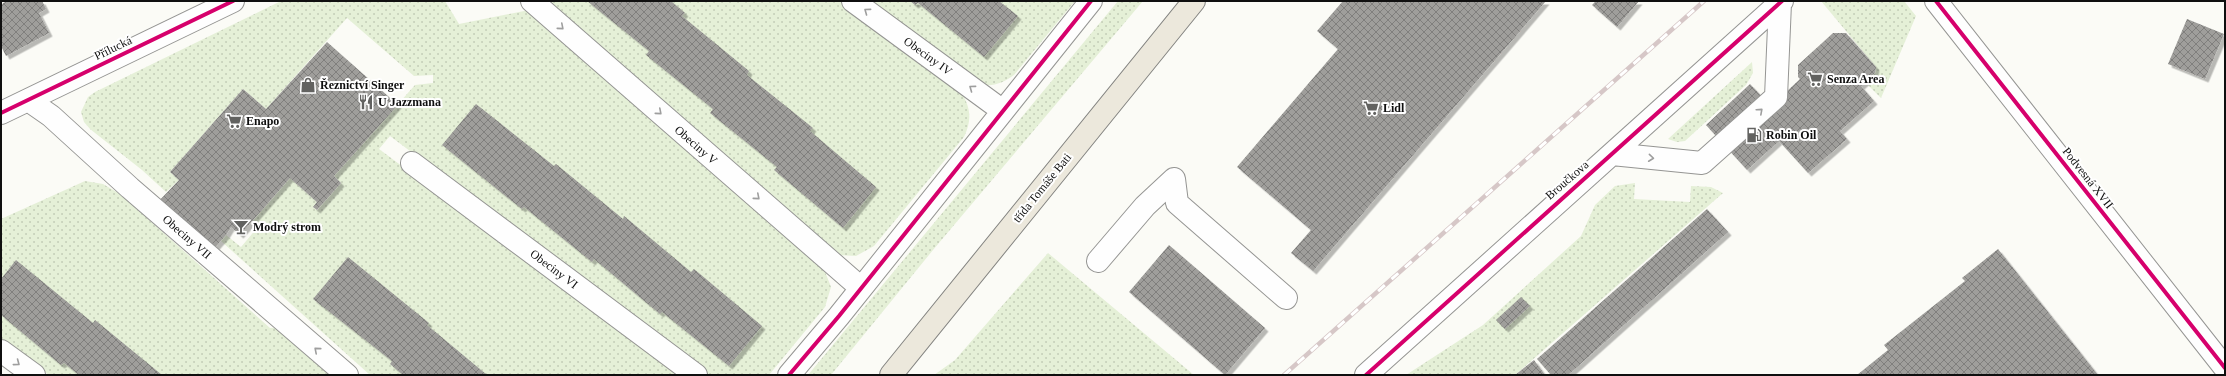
<svg xmlns="http://www.w3.org/2000/svg" width="2226" height="376" viewBox="0 0 2226 376" font-family="Georgia,serif">
	<style>
		.grass { fill: url(#grass-dots) }
		.building { fill: url(#building-cross-hatch); filter: url(#shadow) }
		.lines { fill: none; stroke-linecap: round; stroke-linejoin: round }
		.minor-casing { stroke: #959593; stroke-width: 24 }
		.major-casing { stroke: #838380; stroke-width: 24 }
		.minor { stroke: #fefefe; stroke-width: 22 }
		.major { stroke: #ece8dc; stroke-width: 22 }
		.rail-casing { stroke: #d6c7c7; stroke-width: 4.5 }
		.rail { stroke: #fff; stroke-width: 3; stroke-dasharray: 9; stroke-linecap: butt }
		.cycleway-casing { stroke: #fff; stroke-width: 6 }
		.cycleway { stroke: #d6006c; stroke-width: 4 }
		.oneway { stroke: #9e9e9e }
		.labels { text-anchor: middle; stroke-width: 4; stroke-linejoin: round; paint-order: stroke }
		.street-label { font-size: 12px; fill: #0f0f0f; stroke: #fff }
		.poi-label { font-size: 12px; font-weight: bold; fill: #0f0f0f; stroke: #fff; text-anchor: start }
	</style>
	<defs>
		<pattern id="grass-dots" width="8" height="8" patternUnits="userSpaceOnUse"><rect width="8" height="8" fill="#e5f0d7"/><path d="M2 2h.1M6 6h.1" fill="none" stroke="#c3cdb7" stroke-width="1.8" stroke-linecap="round"/></pattern>
		<pattern id="building-cross-hatch" width="8" height="8" patternUnits="userSpaceOnUse"><rect width="8" height="8" fill="#9f9e9b"/><path d="M0 0l8 8M0 8l8-8" fill="none" stroke="#807f7d"/></pattern>
		<filter id="shadow"><feDropShadow dx="3.5" dy="3.5" stdDeviation="0" flood-color="#0004"/></filter>
	</defs>
	<rect width="100%" height="100%" fill="#fbfbf6"/>
	<path class="grass" d="M281,1H445L459,24L534,9L824,269L831,287L825,307L769,375H708L390,136L379,149L683,375H370L221,241L226,235L241,247L257,228L251,223L290,178L317,202L313,207L317,210L341,183L334,176L415,85L433,83V75L414,76L347,18L266,109L243,89L170,172L179,180L166,192L142,170L90,129L84,122L81,112L88,97L95,92Z
		M547,1H843L961,92C971,108 972,120 964,137L874,246L856,256L838,255Z
		M867,1H1075L1014,75C1004,82 996,86 984,85Z
		M1118,1H1143L933,250L831,375H808Z
		M1821,1H1904L1916,16L1881,98L1866,83L1875,73L1876,67Z
		M1752,62L1753,73L1746,85L1685,141L1677,142L1668,139Z
		M85,181L103,184L120,194L270,328L285,327L339,375H49L1,340V219Z
		M1635,183L1634,199L1690,202L1691,186L1711,187L1723,193L1515,375H1406L1483,325L1581,236L1595,205L1615,186Z
		M1048,253L1194,375H934L955,360Z"/>
	<path class="building" d="M6,1H42L46,9L39,13L49,33L6,56L1,46V5Z
		M587,1H671L685,13L682,16L749,71L747,75L813,128L810,131L876,187L843,228L774,170L777,167L710,113L713,109L646,55L649,51Z
		M910,1H999L1018,16L984,57L918,3L915,5Z
		M1343,1H1546L1313,271L1291,253L1311,230L1237,167L1338,49L1317,31Z
		M1596,1H1639L1617,27L1592,5Z
		M2187,19L2224,34L2205,79L2168,64Z
		M1833,33H1846L1876,67L1875,73L1861,86L1874,101L1840,131L1847,139L1808,173L1779,141L1747,170L1706,125L1750,84L1771,106L1800,79L1798,77V65Z
		M327,42L398,105L334,176L341,183L317,210L313,207L317,202L290,178L240,235L231,227L226,235L211,252L157,203L179,180L170,172L243,89L266,109Z
		M476,104L554,166L556,164L623,219L624,216L691,272L694,269L762,326L729,366L662,312L660,314L594,259L592,262L524,207L522,209L442,145Z
		M1707,209L1728,232L1568,375H1551L1537,359Z
		M1169,245L1265,328L1225,375L1129,292Z
		M1998,249L2098,375H1857L1888,350L1884,345L1965,281L1962,278Z
		M348,257L429,323L427,325L487,375H403L390,364L392,361L313,299Z
		M16,260L93,323L95,320L162,375H79L64,363L61,365L1,315V279Z
		M1521,297L1530,306L1505,329L1496,320Z
		M1534,360L1545,375H1515Z"/>
	<g class="lines">
		<g class="minor-casing">
			<path id="minor" d="M532,1L861,288
				M853,1L1003,111
				M1936,1L2225,368
				M28,100L51,116L130,188L347,375
				M1,113L233,1
				M1612,154L1702,163L1776,97L1780,3
				M412,163L696,375
				M1098,261L1145,206L1174,179L1177,203L1286,298
				M1,351L34,375
				M789,375L839,316L1091,1
				M1366,375L1782,1"/>
		</g>
		<g class="major-casing">
			<path id="major" d="M891,375L1194,1"/>
		</g>
		<use href="#minor" class="minor"/>
		<use href="#major" class="major"/>
		<g class="rail-casing">
			<path id="rail" d="M1284,375L1704,1"/>
		</g>
		<use href="#rail" class="rail"/>
		<g class="cycleway-casing">
			<path id="cycleway" d="M1936,1L2225,368
				M1,113L233,1
				M789,375L839,316L1091,1
				M1366,375L1782,1"/>
		</g>
		<use href="#cycleway" class="cycleway"/>
	</g>
	<defs><path id="oneway-chevron" d="M-2-3.5L2.5 0L-2 3.5" fill="none" stroke-width="1.6" stroke-linecap="round" stroke-linejoin="round"/></defs>
	<g class="oneway">
		<use href="#oneway-chevron" transform="translate(867 11) rotate(-144)"/>
		<use href="#oneway-chevron" transform="translate(561 27) rotate(41)"/>
		<use href="#oneway-chevron" transform="translate(972 88) rotate(-144)"/>
		<use href="#oneway-chevron" transform="translate(1760 111) rotate(-42)"/>
		<use href="#oneway-chevron" transform="translate(659 112) rotate(41)"/>
		<use href="#oneway-chevron" transform="translate(1651 158) rotate(6)"/>
		<use href="#oneway-chevron" transform="translate(757 197) rotate(41)"/>
		<use href="#oneway-chevron" transform="translate(317 350) rotate(-139)"/>
		<use href="#oneway-chevron" transform="translate(17 363) rotate(37)"/>
	</g>
	<defs>
		<g id="supermarket-bare" transform="scale(1.2)"><path d="M-6-5.5h2.5l.6 2H6L4.5 2H-2.5L-4.4-4H-6ZM-1.5 3.2a1.3 1.3 0 1 0 .1 0ZM3 3.2a1.3 1.3 0 1 0 .1 0Z" fill="#626260" stroke="#fff" stroke-width="2.5" paint-order="stroke"/></g>
		<g id="shop-bare" transform="scale(1.2)"><path d="M-5-2.5h2.3a2.7 3.5 0 0 1 5.4 0H5L5.5 6h-11ZM-1.5-2.5h3a1.5 2.3 0 0 0-3 0Z" fill="#626260" stroke="#fff" stroke-width="2.5" paint-order="stroke"/></g>
		<g id="restaurant-bare" transform="scale(1.2)"><path d="M-5-6h1v4h1v-4h1v4h1v-4h1v5L-1.5 .5V6h-2V.5L-5-1ZM5-6V6H3V1.5H1.5Q1.5-4 5-6Z" fill="#626260" stroke="#fff" stroke-width="2.5" paint-order="stroke"/></g>
		<g id="fuel-bare" transform="scale(1.2)"><path d="M-5.5-6h7V0h2V4h1.3V-2.5L3-4.5l.8-.8L6-3V5H2.5V1h-1V6h-7ZM-4.2-4.7v3.2H.2V-4.7Z" fill="#626260" stroke="#fff" stroke-width="2.5" paint-order="stroke"/></g>
		<g id="bar-bare" transform="scale(1.2)"><path d="M-6-5H6L.8 .8V4.5H3.5V6h-7V4.5H-.8V.8Z" fill="#626260" stroke="#fff" stroke-width="2.5" paint-order="stroke"/></g>
	</defs>
	<g fill-rule="evenodd">
		<use href="#supermarket-bare" x="1815" y="79"/>
		<use href="#shop-bare" x="308" y="85"/>
		<use href="#restaurant-bare" x="366" y="102"/>
		<use href="#supermarket-bare" x="1371" y="108"/>
		<use href="#supermarket-bare" x="234" y="121"/>
		<use href="#fuel-bare" x="1754" y="135"/>
		<use href="#bar-bare" x="241" y="227"/>
	</g>
	<g class="labels">
		<g class="street-label">
			<text transform="translate(113 48) rotate(-26)" y="4">Přílucká</text>
			<text transform="translate(928 56) rotate(36)" y="4">Obeciny IV</text>
			<text transform="translate(696 145) rotate(41)" y="4">Obeciny V</text>
			<text transform="translate(2088 178) rotate(52)" y="4">Podvesná XVII</text>
			<text transform="translate(1567 180) rotate(-41)" y="4">Broučkova</text>
			<text transform="translate(1042 188) rotate(-51)" y="4">třída Tomáše Bati</text>
			<text transform="translate(187 237) rotate(41)" y="4">Obeciny VII</text>
			<text transform="translate(554 269) rotate(37)" y="4">Obeciny VI</text>
		</g>
		<g class="poi-label">
			<text x="1827" y="83">Senza Area</text>
			<text x="320" y="89">Řeznictví Singer</text>
			<text x="378" y="106">U Jazzmana</text>
			<text x="1383" y="112">Lidl</text>
			<text x="246" y="125">Enapo</text>
			<text x="1766" y="139">Robin Oil</text>
			<text x="253" y="231">Modrý strom</text>
		</g>
	</g>
	<rect width="2226" height="376" fill="none" stroke="#0f0f0f" stroke-width="4"/>
</svg>
